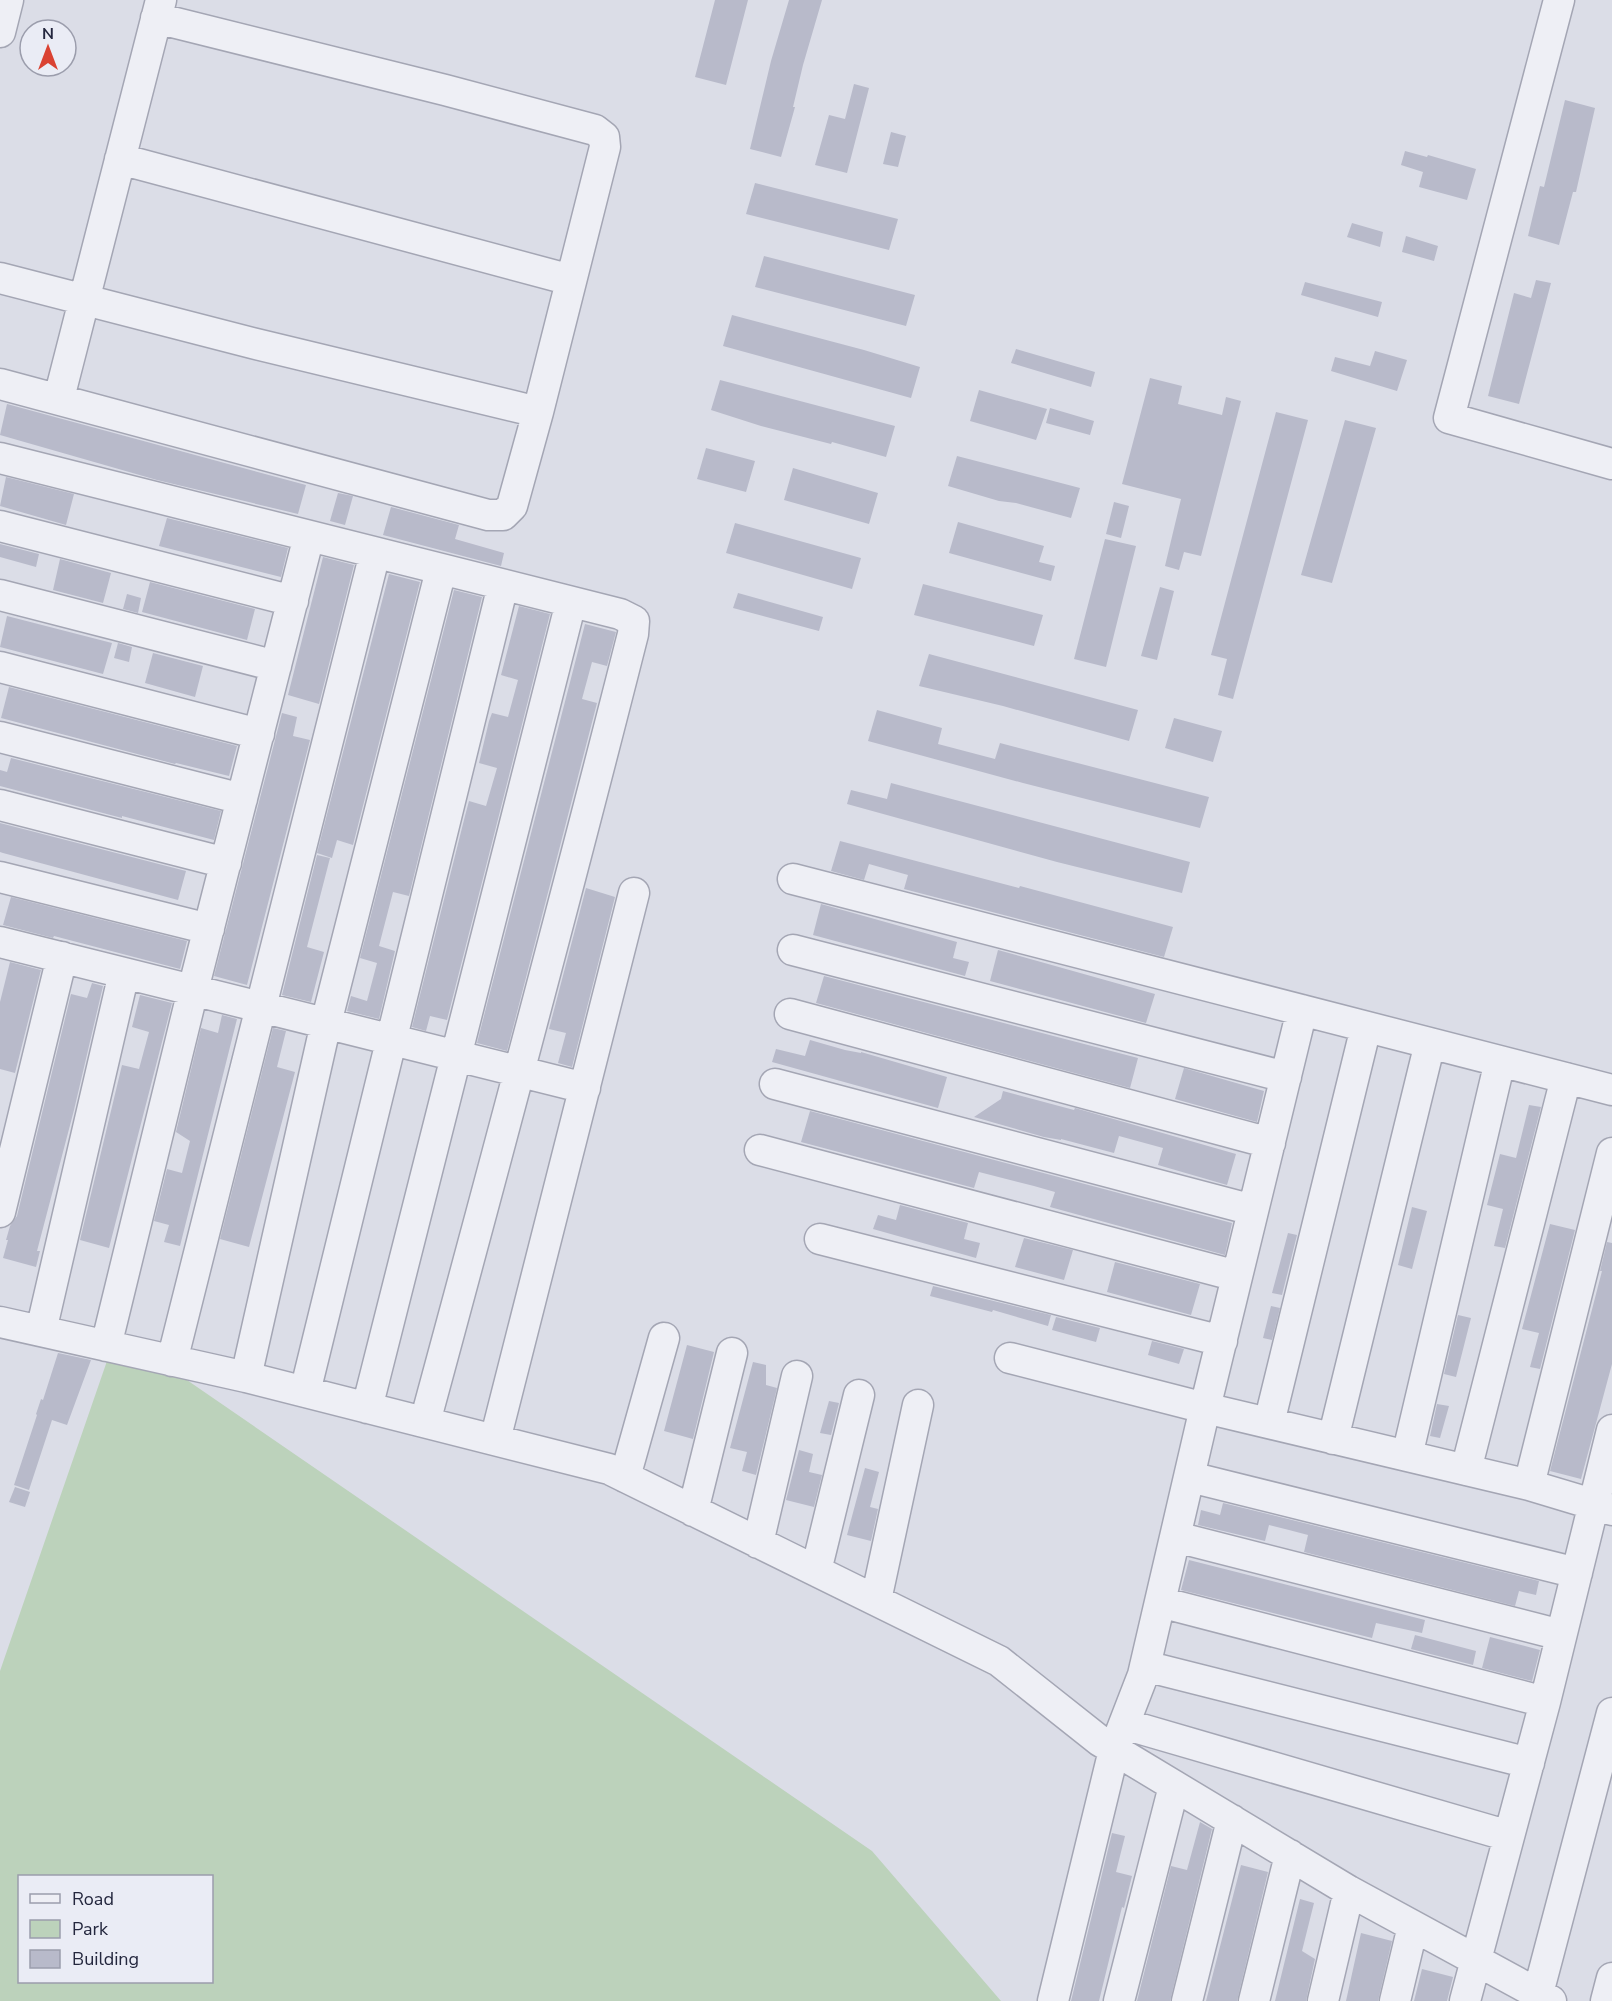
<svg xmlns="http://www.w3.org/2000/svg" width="1612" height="2001" viewBox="0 0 1612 2001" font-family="'Nunito Sans',sans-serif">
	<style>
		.green { fill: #bcd2bb; fill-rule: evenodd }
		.building { fill: #b8baca }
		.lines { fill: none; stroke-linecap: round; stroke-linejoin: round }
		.minor-casing { stroke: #a4a6b4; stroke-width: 33 }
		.minor { stroke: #eeeff5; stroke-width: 30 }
	</style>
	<rect width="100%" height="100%" fill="#dbdde7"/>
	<path class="green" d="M117,1332L872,1851L1001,2001H0V1671ZM20,1876H212V1982H20Z"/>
	<path class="building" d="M715,0H748L726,85L695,77Z
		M789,0H822L803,65L793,107H795L781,157L750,149L771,61Z
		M854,84L869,88L847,173L815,165L829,115L845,119Z
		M1565,100L1595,108L1576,192H1573L1559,245L1528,236L1540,186L1544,187Z
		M891,132L906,136L898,167L883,164Z
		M1405,151L1427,157L1428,155L1476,169L1467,200L1419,187L1423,172L1401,165Z
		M755,183L898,219L889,250L746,214Z
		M1352,223L1383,232L1380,247L1347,237Z
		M1406,236L1438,246L1434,261L1402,252Z
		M764,256L915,295L906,326L755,287Z
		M1536,280L1551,283L1519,404L1488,396L1514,293L1531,298Z
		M1305,282L1382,302L1378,317L1301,295Z
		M732,315L864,350L920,367L911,398L723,346Z
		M1016,349L1095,372L1091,387L1011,363Z
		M1375,351L1407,360L1397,391L1331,371L1335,357L1370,366Z
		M1150,378L1182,386L1178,404L1222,415L1226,397L1241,401L1201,556L1184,552L1179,570L1165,566L1181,499L1122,484Z
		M720,380L895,426L886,457L832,442L831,444L761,426L711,410Z
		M979,390L1047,409L1036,440L970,421Z
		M7,404L306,485L298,514L157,480L0,435Z
		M1050,408L1094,421L1090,435L1046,423Z
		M1276,412L1308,420L1233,699L1218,695L1227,659L1211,655Z
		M1345,420L1376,428L1332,583L1301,575Z
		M706,448L755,461L746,492L697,479Z
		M957,456L1080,488L1071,518L1016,503L999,501L948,486Z
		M793,468L878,493L869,524L784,500Z
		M6,477L74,494L66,525L0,506Z
		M338,493L353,496L345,525L330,521Z
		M1114,502L1129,506L1121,538L1106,534Z
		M391,507L459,525L455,539L504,553L501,566L383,535Z
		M167,518L288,548L281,577L159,546Z
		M958,522L1044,546L1039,562L1055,566L1051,581L949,553Z
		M735,523L861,558L852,589L726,553Z
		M1105,539L1136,546L1106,667L1074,659Z
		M0,544L39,554L36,567L0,557Z
		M323,557L354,565L319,704L288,695Z
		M60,559L111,573L103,603L53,590Z
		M389,574L420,582L353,845L337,840L332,858L317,853Z
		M150,582L255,609L247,640L142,612Z
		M923,584L1043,615L1034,646L914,615Z
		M1160,587L1174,591L1157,660L1141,656Z
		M454,590L482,597L409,896L393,892L379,946L395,951L379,1019L347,1011L351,996L367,1001L377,963L360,958Z
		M738,593L823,617L819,631L733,608Z
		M127,594L141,598L138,613L123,609Z
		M519,606L550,614L447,1020L430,1016L426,1031L412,1027L465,816L469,801L486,806L497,768L479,763L489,721L492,713L508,717L518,680L501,675Z
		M7,616L112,643L103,674L0,647Z
		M585,624L616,632L607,666L592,662L582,699L597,703L507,1051L477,1043Z
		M118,643L132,647L129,662L114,658Z
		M153,653L203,666L195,697L145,683Z
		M929,654L1138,710L1129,741L1003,706L919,686Z
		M9,687L237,746L229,776L176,763L175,764L1,718Z
		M877,710L942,728L938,744L995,759L1000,743L1209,797L1200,828L1023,783L868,741Z
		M282,713L297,717L293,736L310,740L247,985L214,976Z
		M1174,718L1222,731L1213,762L1165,748Z
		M11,758L221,811L214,840L122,816V818L0,786V770L7,772Z
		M891,783L1190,862L1182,893L1057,862L847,804L851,790L887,799Z
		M0,823L186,871L178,900L3,853L0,852Z
		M840,841L1019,888L1020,886L1173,927L1164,957L904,889L908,875L869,864L864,880L831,871Z
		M317,855L330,858L307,947L324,952L311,1002L282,995Z
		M586,888L615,897L572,1067L558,1063L566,1033L549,1029Z
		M11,897L187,941L180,969L54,936L53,938L3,925Z
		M821,904L957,942L953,958L969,962L965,976L813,935Z
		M998,950L1155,994L1146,1023L990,981Z
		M10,962L41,970L15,1073L0,1069V1002Z
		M824,976L1138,1058L1130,1088L816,1003Z
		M92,983L103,986L74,1110L37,1251H40L36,1267L3,1258L8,1240H6L10,1226L17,1216L71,994L87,998Z
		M140,995L172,1003L109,1248L80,1240L122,1065L139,1069L149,1032L132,1027Z
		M222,1015L237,1019L180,1246L164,1242L169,1225L154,1221L167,1169L182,1173L190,1141L176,1132L201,1028L218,1033Z
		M273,1028L286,1031L277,1067L295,1072L249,1247L220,1239Z
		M810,1040L845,1050L861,1053V1052L947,1077L938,1108L772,1062L776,1049L805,1056Z
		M1184,1068L1264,1091L1257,1122L1175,1099Z
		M1003,1091L1074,1110L1075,1108L1236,1154L1227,1185L1158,1165L1163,1148L1119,1136L1114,1153L1061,1139V1140L1044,1137L974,1117L1001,1099Z
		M1529,1105L1541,1107L1505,1248L1494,1246L1503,1209L1487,1205L1500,1154L1516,1158Z
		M810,1111L1232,1223L1225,1255L1050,1207L1055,1192L1034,1186L979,1172L974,1188L801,1142Z
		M900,1205L968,1223L964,1239L980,1243L976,1258L873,1229L878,1215L896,1220Z
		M1412,1207L1427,1211L1412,1269L1398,1265Z
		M1550,1224L1575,1230L1540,1369L1530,1367L1539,1333L1522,1329Z
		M1288,1233L1297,1235L1282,1295L1272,1293Z
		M1024,1238L1073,1250L1064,1280L1015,1267Z
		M1607,1242L1612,1243V1364L1581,1479L1550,1471L1602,1271H1600Z
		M1115,1262L1200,1284L1191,1315L1107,1292Z
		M933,1286L1051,1315L1048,1326L993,1310L992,1312L930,1296Z
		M1271,1306L1280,1308L1272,1340L1263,1338Z
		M1458,1315L1471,1318L1456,1377L1444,1374Z
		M1056,1317L1100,1328L1096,1342L1052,1330Z
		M1152,1341L1184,1349L1179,1364L1148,1355Z
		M687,1345L714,1352L693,1439L664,1431Z
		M58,1353L91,1360L67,1425L52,1420L29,1490L14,1485L37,1415L36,1414L41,1399L43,1400Z
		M753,1362L766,1365V1385L777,1388L756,1475L742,1471L747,1452L730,1448Z
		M829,1401L839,1403L831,1435L820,1433Z
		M1437,1404L1449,1406L1440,1438L1430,1436Z
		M799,1450L813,1454L809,1472L822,1475L814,1507L786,1500Z
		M865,1468L879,1472L870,1507L878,1509L871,1541L847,1535Z
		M15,1487L30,1492L25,1507L9,1502Z
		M1223,1503L1539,1581L1536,1595L1519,1591L1515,1606L1304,1552L1308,1535L1289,1530L1269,1525L1265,1541L1198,1525L1201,1510L1220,1515Z
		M1189,1560L1425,1620L1422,1633L1376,1623L1372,1638L1181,1590Z
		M1415,1635L1476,1651L1473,1665L1411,1649Z
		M1490,1637L1540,1650L1532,1681L1482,1668Z
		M1200,1822L1212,1829L1170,2001H1137L1171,1866L1187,1870Z
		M1112,1833L1125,1836L1116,1872L1132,1876L1124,1908L1122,1907L1099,2001H1071Z
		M1241,1865L1268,1872L1237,2001H1206Z
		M1300,1899L1314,1903L1302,1951L1315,1959L1306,2001H1275Z
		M1361,1933L1392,1941L1378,2001H1346Z
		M1422,1969L1453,1977L1447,2001H1414Z"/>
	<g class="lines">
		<g class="minor-casing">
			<path id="minor" d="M1559,0L1449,418L1612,464
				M0,32L8,0
				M120,159L571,280
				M0,278L252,343L538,412
				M0,384L488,515H503L512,506L538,412L605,147L604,137L595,130L445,90L156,18
				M59,398L161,0
				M0,458L620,614L634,621L633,634C566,898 496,1160 425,1422
				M0,526L293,601
				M0,595L276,666
				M0,667L259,734
				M0,737L242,799
				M0,805L226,863
				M0,877L209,929
				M793,879L1612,1090
				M0,942L585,1088
				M793,950L1286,1077
				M1302,1010L1205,1408L1529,1485
				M790,1014L1270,1143
				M775,1084L1253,1210
				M760,1150L1237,1276
				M1612,1153L1529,1485L1612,1510
				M0,1212L62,957
				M820,1239L1222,1341
				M0,1322L246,1377L609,1469L999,1661L1100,1741L1349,1891L1551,2001
				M41,1331L124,973
				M106,1346L193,990L309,536
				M1010,1358L1205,1408L1143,1675L1114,1750L1053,2001
				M172,1361L375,553
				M246,1377L326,1023L441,570
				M305,1392L503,585
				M367,1408L571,602
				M1269,1423L1366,1027
				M1333,1439L1430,1043
				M495,1440L634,893
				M1407,1456L1500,1061
				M1466,1470L1566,1078
				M625,1477L664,1338
				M1190,1477L1577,1573
				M693,1511L732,1353
				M1176,1537L1561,1635
				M758,1543L797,1376
				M816,1571L859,1395
				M876,1600L918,1405
				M1160,1602L1545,1702
				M1145,1666L1529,1763
				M1124,1724L1509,1836
				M1119,2001L1174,1786
				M1187,2001L1232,1820
				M1254,2001L1290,1855
				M1323,2001L1349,1891
				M1395,2001L1413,1926
				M1465,2001L1545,1702L1612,1430
				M1536,2001L1612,1713
				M1606,2001L1612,1978"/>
		</g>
		<use href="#minor" class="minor"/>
	</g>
	<rect x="18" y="1875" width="195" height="108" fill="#eaecf5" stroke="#9b9dac" stroke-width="1.5"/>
	<rect x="30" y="1894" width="30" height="9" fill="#eeeff5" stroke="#9b9dac" stroke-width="1.5"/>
	<text x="72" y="1905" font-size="18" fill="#24273e">Road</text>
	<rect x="30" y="1920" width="30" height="18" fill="#bcd2bb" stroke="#9b9dac" stroke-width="1.5"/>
	<text x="72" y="1935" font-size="18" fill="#24273e">Park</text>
	<rect x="30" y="1950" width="30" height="18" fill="#b8baca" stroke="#9b9dac" stroke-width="1.5"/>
	<text x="72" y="1965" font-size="18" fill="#24273e">Building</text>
	<g transform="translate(48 48)"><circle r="28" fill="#eaecf5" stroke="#9b9dac" stroke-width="1.5"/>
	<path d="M0-4.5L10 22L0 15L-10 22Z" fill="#da4232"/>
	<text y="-9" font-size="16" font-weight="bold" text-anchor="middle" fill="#24273e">N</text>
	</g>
</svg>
